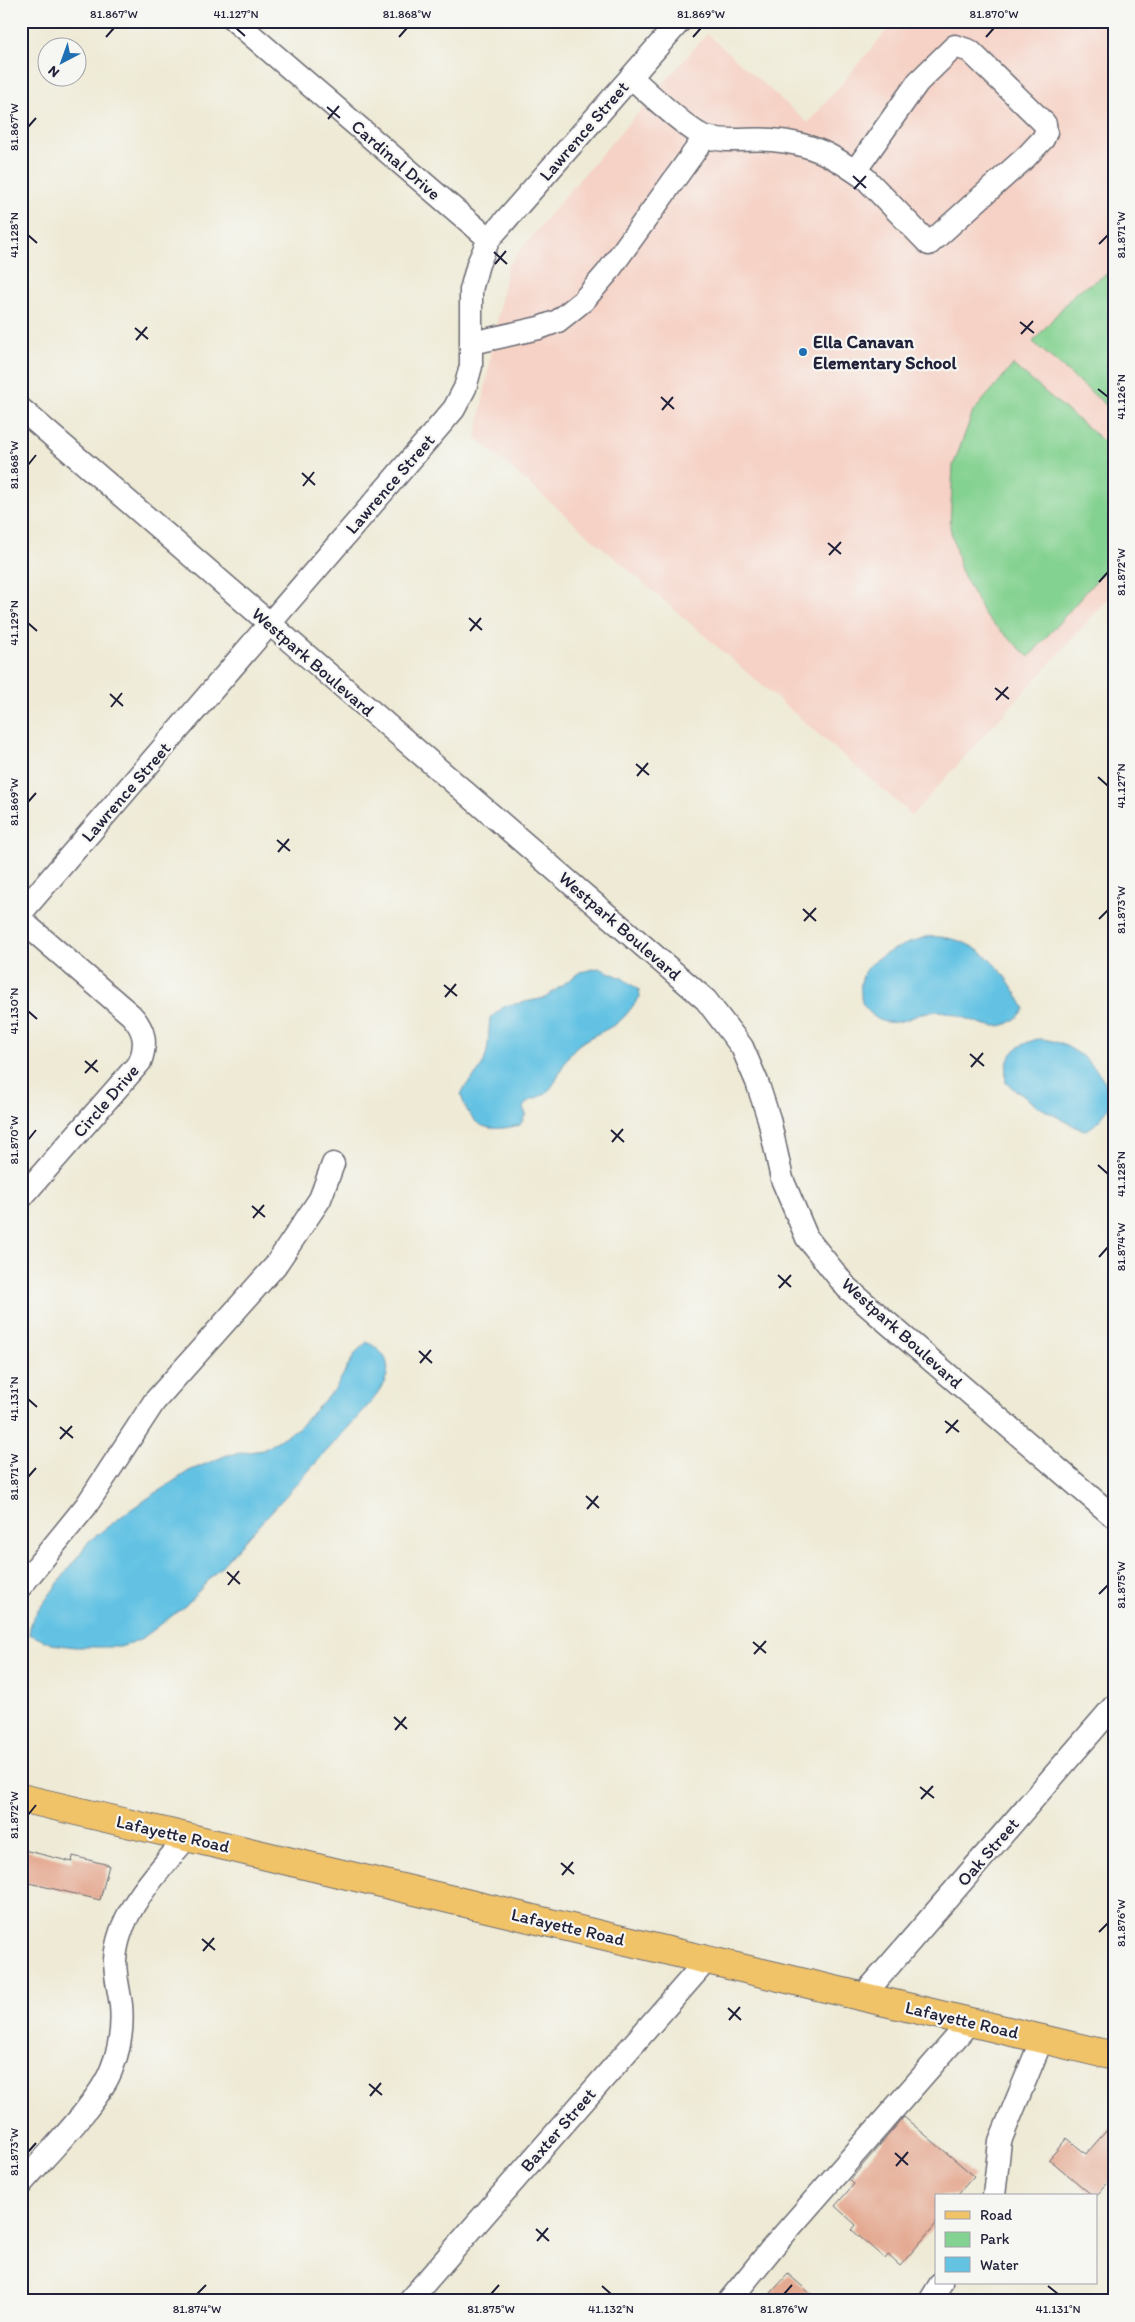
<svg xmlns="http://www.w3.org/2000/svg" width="1135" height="2322" viewBox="0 0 1135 2322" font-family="Itim,sans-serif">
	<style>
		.built { fill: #f6d1c5 }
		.green { fill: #84d291; stroke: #537a66 }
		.water { fill: #64c2e3; stroke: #43728f }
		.building { fill: #e4a991 }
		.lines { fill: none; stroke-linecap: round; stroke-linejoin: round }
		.minor-casing { stroke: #696871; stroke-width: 25 }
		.major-casing { stroke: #696871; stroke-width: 30 }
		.minor { stroke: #fff; stroke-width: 22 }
		.major { stroke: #f1c369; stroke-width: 28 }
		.ticks { fill: none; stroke: #22223b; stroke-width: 2 }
		.poi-dot { fill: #1f6fb2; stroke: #f6f6f2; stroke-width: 2 }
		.labels { text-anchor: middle; stroke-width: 4.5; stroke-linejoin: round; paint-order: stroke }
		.street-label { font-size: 18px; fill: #22223b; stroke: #f6f6f2 }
		.poi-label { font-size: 18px; font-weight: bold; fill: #22223b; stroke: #f6f6f2; text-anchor: start }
		.neatline { fill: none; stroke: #22223b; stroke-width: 2 }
		.ticks-label { font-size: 12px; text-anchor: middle; fill: #22223b }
	</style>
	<rect width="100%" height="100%" fill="#f6f6f2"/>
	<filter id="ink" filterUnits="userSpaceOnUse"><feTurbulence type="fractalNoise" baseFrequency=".02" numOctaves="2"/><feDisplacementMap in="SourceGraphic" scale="10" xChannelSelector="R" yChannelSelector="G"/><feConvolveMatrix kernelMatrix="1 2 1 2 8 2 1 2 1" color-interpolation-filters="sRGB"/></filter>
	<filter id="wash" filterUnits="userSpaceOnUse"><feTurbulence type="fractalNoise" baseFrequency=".0096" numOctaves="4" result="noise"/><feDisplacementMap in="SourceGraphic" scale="20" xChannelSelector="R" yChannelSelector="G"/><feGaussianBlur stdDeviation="1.12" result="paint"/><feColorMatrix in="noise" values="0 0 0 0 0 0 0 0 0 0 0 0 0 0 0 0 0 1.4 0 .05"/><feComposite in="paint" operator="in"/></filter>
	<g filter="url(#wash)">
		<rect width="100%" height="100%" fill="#eeead5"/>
		<path class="built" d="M895,21H1114V593L912,815L476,438L507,267L565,196L707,34L808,123Z"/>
		<path class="green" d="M1114,270V412L1033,342L1076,292Z
			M1013,365L1114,450V560L1029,657L985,616L961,570L950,527L953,466L973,412Z"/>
		<path class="water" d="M925,937C976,933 1004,969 1025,1009C997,1045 971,1013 938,1011C919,1010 906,1025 886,1022C877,1021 870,1013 865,1007C861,1003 861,997 861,993C855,960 902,946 925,937Z
			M599,968L622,978L639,990L640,997C633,1005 626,1017 617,1023C603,1033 587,1036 574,1049C562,1061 560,1080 547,1092C539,1099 527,1098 523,1108L526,1114L520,1125C490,1132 472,1131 461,1095C465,1083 476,1077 482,1066C490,1051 488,1034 490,1018L505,1006L545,998L580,972Z
			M1038,1039C1070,1039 1105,1070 1113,1100C1106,1113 1099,1124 1086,1130L1080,1129L1037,1106L1006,1083C1003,1058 1014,1045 1038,1039Z
			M367,1342C403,1361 385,1387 365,1409L185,1606L140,1640L120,1647H75L52,1644L29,1634L31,1622L37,1612L89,1541L130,1510L189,1471L227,1455L263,1450L298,1428L335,1389L356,1352Z"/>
		<g id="blocks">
			<path class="building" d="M24,1850L72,1862L73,1856L109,1865L100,1900L21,1881Z
				M904,2117L974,2176L956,2196H936V2224L900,2266L888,2255L885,2259L852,2230L856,2225L835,2206L854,2184L850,2180Z
				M1114,2122V2176L1096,2196H1093L1049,2159L1067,2138L1086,2154Z
				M788,2274L819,2301H764Z"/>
		</g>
	</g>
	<g filter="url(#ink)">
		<use href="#blocks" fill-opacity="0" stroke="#696871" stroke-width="1"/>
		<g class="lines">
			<g class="minor-casing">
				<path id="minor" d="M235,21L489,239
					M631,77C645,90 691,133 706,137C728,143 750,138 772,140C812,143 834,156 866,179L929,244L1026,157L1043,139L1046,132L1045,124L970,51L955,46L918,82L855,171
					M472,343L539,328L558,321L583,301L607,273L705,137
					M21,409L706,1000L742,1047L757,1082L769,1119L782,1179L807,1238L847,1288L1114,1517
					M21,913L454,409L465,388L471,366V290L478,264L489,239L680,21
					M21,920L131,1015C145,1030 147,1043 140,1062L21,1198
					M21,1586L86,1506L154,1402L275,1266L320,1199L333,1164
					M862,1997L1114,1706
					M21,2184C46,2155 100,2102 112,2068C120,2048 123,2027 121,2005C119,1990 115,1976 115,1960C118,1911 158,1873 187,1837
					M994,2196L1000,2141L1042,2039
					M409,2301L707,1960
					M729,2301L772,2248L970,2022
					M930,2301L941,2283"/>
			</g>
			<g class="major-casing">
				<path id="major" d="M21,1798L1114,2056"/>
			</g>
			<use href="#minor" class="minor"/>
			<use href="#major" class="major"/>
		</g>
	</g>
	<path class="ticks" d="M236,28L245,36M106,37L114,28M399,37L407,28M693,37L701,28M986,37L994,28M327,107L340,118M328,119L339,106M28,127L36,118M853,176L866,188M854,189L866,176M28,235L37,243M1099,244L1108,235M494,252L507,264M495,264L506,251M1020,322L1034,333M135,328L148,339M1021,334L1033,321M136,340L147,327M1098,389L1108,397M661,397L674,409M662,410L673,397M28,465L36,455M302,473L315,485M303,486L314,472M828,543L841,554M829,555L841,542M1099,582L1108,572M469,618L482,630M28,623L37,631M470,631L481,618M995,688L1009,699M110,694L123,706M996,700L1008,687M111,707L122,693M636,764L649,775M637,776L648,763M1098,777L1108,786M28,802L36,793M277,840L290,851M278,852L289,839M803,909L816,921M1099,919L1108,910M804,921L816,908M444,985L457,996M445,997L456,984M28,1011L37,1019M970,1054L984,1066M85,1061L98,1072M971,1067L983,1053M85,1073L97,1060M611,1130L624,1142M28,1140L36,1130M612,1142L623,1129M1098,1165L1108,1174M252,1206L265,1217M253,1218L264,1205M1099,1257L1108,1247M778,1275L791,1287M779,1288L791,1275M419,1351L432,1363M420,1363L431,1350M28,1399L37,1407M945,1421L959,1432M60,1427L73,1438M946,1433L958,1420M60,1439L72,1426M28,1477L36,1468M586,1496L599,1508M587,1509L598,1496M227,1572L240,1584M228,1585L239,1571M1099,1594L1108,1585M753,1642L766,1653M754,1654L766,1641M394,1717L407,1729M395,1730L406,1717M920,1787L934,1798M921,1799L933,1786M28,1815L36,1805M561,1863L574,1874M562,1875L573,1862M1099,1932L1108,1923M202,1939L215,1950M203,1951L214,1938M728,2008L741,2020M729,2020L740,2007M369,2084L382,2095M370,2096L381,2083M28,2152L36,2143M895,2153L908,2165M896,2166L908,2152M536,2229L549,2241M537,2241L548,2228M602,2286L611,2294M1048,2286L1058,2294M197,2294L206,2285M491,2294L499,2285M784,2294L792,2285"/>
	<circle class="poi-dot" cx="803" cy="352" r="5"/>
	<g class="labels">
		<g class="street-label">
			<text transform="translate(584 131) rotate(-49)" y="6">Lawrence Street</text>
			<text transform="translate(396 160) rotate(41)" y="6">Cardinal Drive</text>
			<text transform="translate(390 484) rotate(-49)" y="6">Lawrence Street</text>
			<text transform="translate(313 662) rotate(41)" y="6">Westpark Boulevard</text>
			<text transform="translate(126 792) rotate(-49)" y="6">Lawrence Street</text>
			<text transform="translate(620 926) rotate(41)" y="6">Westpark Boulevard</text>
			<text transform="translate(106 1101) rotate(-49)" y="6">Circle Drive</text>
			<text transform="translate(902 1333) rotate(42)" y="6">Westpark Boulevard</text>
			<text transform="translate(173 1834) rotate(13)" y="6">Lafayette Road</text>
			<text transform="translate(988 1852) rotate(-49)" y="6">Oak Street</text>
			<text transform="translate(568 1927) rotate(13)" y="6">Lafayette Road</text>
			<text transform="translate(962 2020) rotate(13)" y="6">Lafayette Road</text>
			<text transform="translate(558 2130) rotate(-49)" y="6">Baxter Street</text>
		</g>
		<g class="poi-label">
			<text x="813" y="348">Ella Canavan<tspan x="813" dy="21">Elementary School</tspan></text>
		</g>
	</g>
	<rect width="1135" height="2322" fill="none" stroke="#f6f6f2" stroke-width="55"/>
	<rect x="935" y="2194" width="162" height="90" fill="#f6f6f2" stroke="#a1a1a9"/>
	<rect x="945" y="2211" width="25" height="8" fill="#f1c369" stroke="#a1a1a9"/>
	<text x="980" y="2220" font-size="15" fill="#22223b">Road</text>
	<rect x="945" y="2232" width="25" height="15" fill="#84d291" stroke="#a1a1a9"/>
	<text x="980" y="2244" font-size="15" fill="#22223b">Park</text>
	<rect x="945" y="2257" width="25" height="15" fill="#64c2e3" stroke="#a1a1a9"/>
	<text x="980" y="2270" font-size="15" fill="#22223b">Water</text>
	<g transform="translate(62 62) rotate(221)"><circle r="24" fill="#f6f6f2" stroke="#a1a1a9"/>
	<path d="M0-4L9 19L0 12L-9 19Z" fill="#1f6fb2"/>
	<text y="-8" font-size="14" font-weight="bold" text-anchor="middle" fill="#22223b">N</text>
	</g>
	<rect x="28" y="28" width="1080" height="2266" class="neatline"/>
	<g class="ticks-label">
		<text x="114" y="18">81.867°W</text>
		<text x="236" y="18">41.127°N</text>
		<text x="407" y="18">81.868°W</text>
		<text x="701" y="18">81.869°W</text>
		<text x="994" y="18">81.870°W</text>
		<text transform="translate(14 127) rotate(-90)" y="4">81.867°W</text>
		<text transform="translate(14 235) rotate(-90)" y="4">41.128°N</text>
		<text transform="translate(1121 235) rotate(-90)" y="4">81.871°W</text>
		<text transform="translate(1121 397) rotate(-90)" y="4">41.126°N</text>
		<text transform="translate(14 465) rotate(-90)" y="4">81.868°W</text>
		<text transform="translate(1121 572) rotate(-90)" y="4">81.872°W</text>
		<text transform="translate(14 623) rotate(-90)" y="4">41.129°N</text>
		<text transform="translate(1121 786) rotate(-90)" y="4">41.127°N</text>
		<text transform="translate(14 802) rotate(-90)" y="4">81.869°W</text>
		<text transform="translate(1121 910) rotate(-90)" y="4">81.873°W</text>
		<text transform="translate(14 1011) rotate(-90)" y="4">41.130°N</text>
		<text transform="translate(14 1140) rotate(-90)" y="4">81.870°W</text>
		<text transform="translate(1121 1174) rotate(-90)" y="4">41.128°N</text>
		<text transform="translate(1121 1247) rotate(-90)" y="4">81.874°W</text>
		<text transform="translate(14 1399) rotate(-90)" y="4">41.131°N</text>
		<text transform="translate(14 1477) rotate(-90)" y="4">81.871°W</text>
		<text transform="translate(1121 1585) rotate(-90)" y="4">81.875°W</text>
		<text transform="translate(14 1815) rotate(-90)" y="4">81.872°W</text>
		<text transform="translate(1121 1923) rotate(-90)" y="4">81.876°W</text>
		<text transform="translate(14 2152) rotate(-90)" y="4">81.873°W</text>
		<text x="197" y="2313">81.874°W</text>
		<text x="491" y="2313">81.875°W</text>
		<text x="611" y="2313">41.132°N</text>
		<text x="784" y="2313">81.876°W</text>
		<text x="1058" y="2313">41.131°N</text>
	</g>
</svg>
